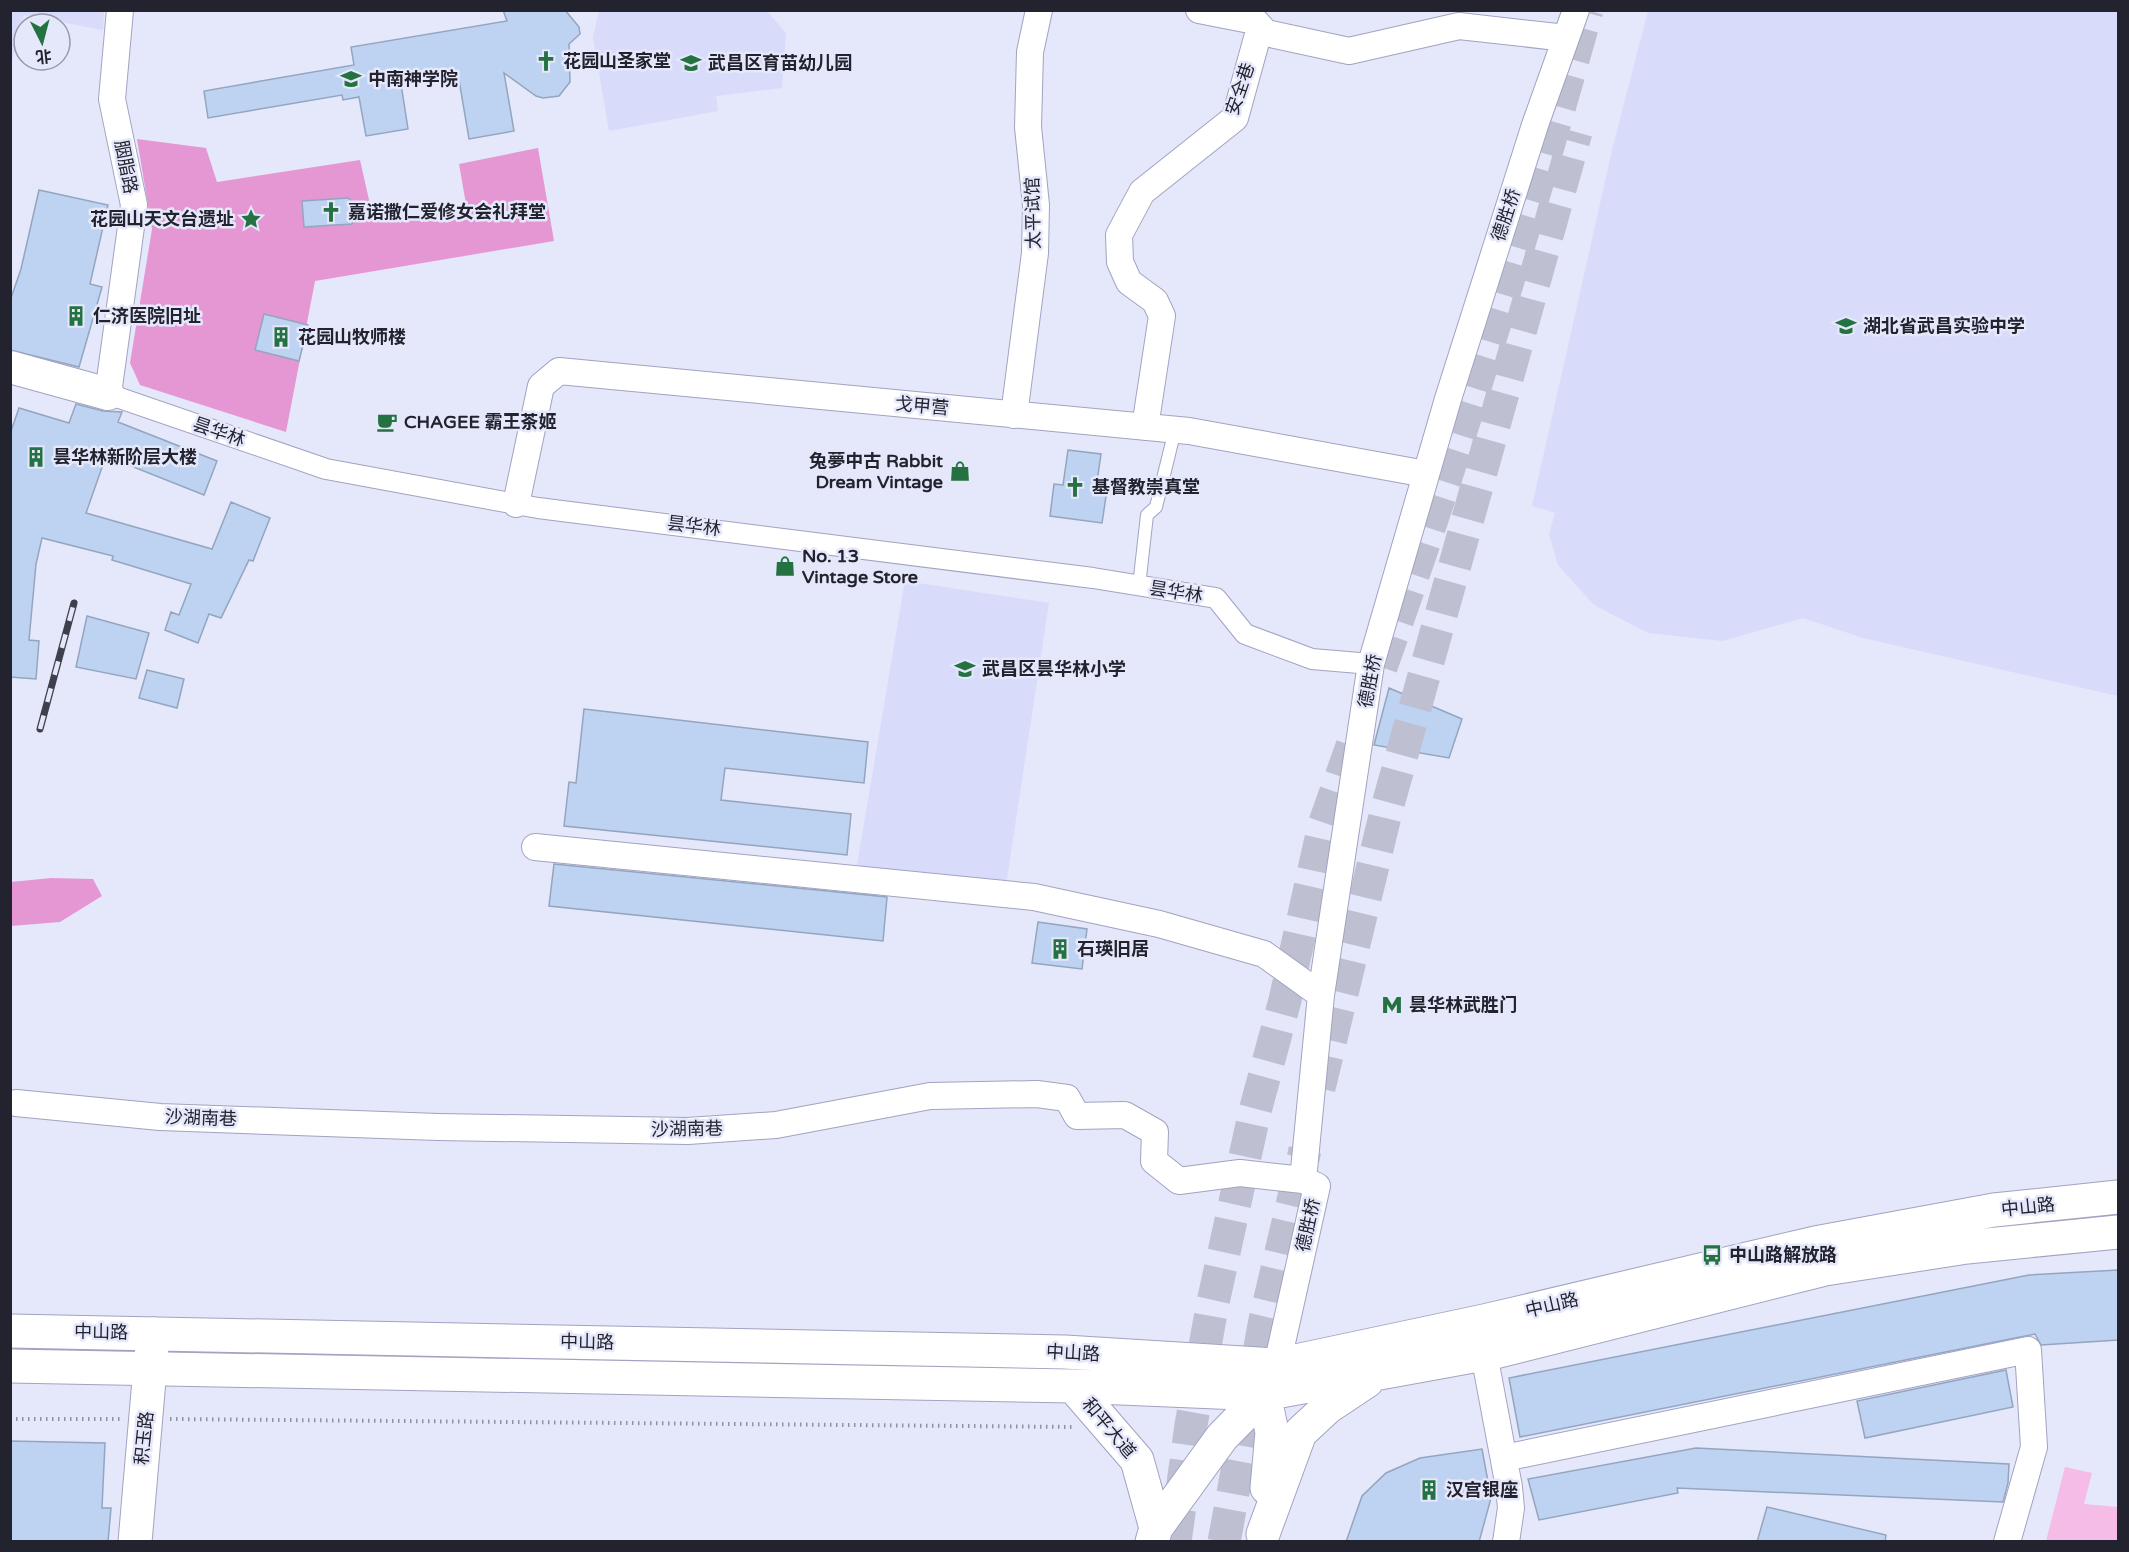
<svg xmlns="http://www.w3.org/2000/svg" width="2129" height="1552" viewBox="0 0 2129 1552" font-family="'Varela Round','Noto Sans SC',sans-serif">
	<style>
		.built { fill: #d9dbfa }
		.green { fill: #f4bce6 }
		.forest { fill: #e597d4 }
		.building { fill: #bdd3f1; stroke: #93a5bf; stroke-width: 1.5 }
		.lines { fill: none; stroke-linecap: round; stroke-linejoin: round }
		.primary-tunnel { stroke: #bec0d1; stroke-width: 33; stroke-dasharray: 33 16; stroke-linecap: butt }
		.service-casing { stroke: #a1a3c1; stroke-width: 14 }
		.pedestrian-casing { stroke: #a1a3c1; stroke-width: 22 }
		.minor-casing { stroke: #a1a3c1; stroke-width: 28 }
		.tertiary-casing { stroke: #a1a3c1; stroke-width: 34 }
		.secondary-casing { stroke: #a1a3c1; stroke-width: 35 }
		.primary-casing { stroke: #a1a3c1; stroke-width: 35 }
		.path { stroke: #9091a1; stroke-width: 4; stroke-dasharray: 1.5 4.5; stroke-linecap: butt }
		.service { stroke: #fff; stroke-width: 12 }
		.pedestrian { stroke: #fff; stroke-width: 20 }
		.minor { stroke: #fff; stroke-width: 26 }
		.tertiary { stroke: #fff; stroke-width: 32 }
		.secondary { stroke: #fff; stroke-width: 33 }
		.primary { stroke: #fff; stroke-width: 33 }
		.rail-casing { stroke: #3e404c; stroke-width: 7 }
		.rail { stroke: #e5e7fa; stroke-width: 4.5; stroke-dasharray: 14; stroke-linecap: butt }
		.labels { text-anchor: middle; stroke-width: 5; stroke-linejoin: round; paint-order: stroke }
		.poi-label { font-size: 18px; font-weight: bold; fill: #22232e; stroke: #e5e7fa; text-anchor: start }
		.street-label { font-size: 18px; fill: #22232e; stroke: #e5e7fa }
	</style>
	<rect width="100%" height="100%" fill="#e5e7fa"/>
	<path class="built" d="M11,10L104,11L103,30L24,15L11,64Z
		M599,11H767L786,33L782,88L716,96L718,111L609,131L593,37Z
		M1648,11H2118V696L1863,638L1803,618L1723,641L1648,633L1594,605L1558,565L1549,534L1555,513L1532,506L1613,146Z
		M905,581L1049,603L1006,885L856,871Z"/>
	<path class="green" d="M2065,1467L2092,1473L2084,1504L2118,1507V1541H2046Z"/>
	<path class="forest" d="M137,139L206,148L217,182L360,160L374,222L467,210L459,164L538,148L554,241L315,281L286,432L140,385L130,363L152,229Z
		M51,878L93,879L102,896L60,922L11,926V882Z"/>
	<path class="building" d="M503,10H565L579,27L580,34L569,44L570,82L559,96L543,98L536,96L504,73L514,131L469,139L458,74L401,84L408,129L366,136L359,97L343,100L342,95L208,118L204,91L354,65L351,47L507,21Z
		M39,190L108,205L90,284L102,287L79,367L10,350V301L21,269Z
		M348,198L363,210L352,224L304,227L302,201Z
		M264,314L308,325L299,361L255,350Z
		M76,404L103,411L122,412L118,422L217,461L204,495L106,456L86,513L212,549L231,502L270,518L253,561L249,560L221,618L209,614L198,643L165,630L171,612L179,615L191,584L112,560L113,556L42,538L36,564L29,640L39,641L36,679L10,677V434L19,408L69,423Z
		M1068,450L1101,454L1096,489L1107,490L1102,523L1050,516L1054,484L1063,485Z
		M87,616L149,633L136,679L76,667Z
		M147,670L184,679L177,708L139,698Z
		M1389,688L1462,719L1449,758L1374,745Z
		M584,709L868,742L864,783L725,768L721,800L851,814L847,855L564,826L569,782L576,783Z
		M554,864L887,897L883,941L549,906Z
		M1038,922L1087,929L1082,969L1032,963Z
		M2118,1270V1340L2041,1345L2035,1334L1520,1437L1509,1378L2029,1275Z
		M2006,1370L2013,1407L1865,1438L1857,1401Z
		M10,1441L105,1443L102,1508H111L108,1542H10Z
		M1696,1448L2009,1464L2008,1483L2003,1502L1677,1488L1678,1493L1539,1520L1528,1479Z
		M1482,1449L1491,1498L1479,1542H1346L1362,1496L1386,1473L1420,1458Z
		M1767,1507L1886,1535L1885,1542H1757Z"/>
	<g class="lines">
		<path class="primary-tunnel" d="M1381,667C1458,451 1525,231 1587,10
			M1319,1088L1387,808L1576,132
			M1175,1542L1191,1425L1212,1307L1255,1111L1285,1000L1324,825L1356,735
			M1224,1542L1265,1320L1305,1150"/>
		<g class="service-casing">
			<path id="service" d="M1139,586L1147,515L1156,507L1175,430"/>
		</g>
		<g class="pedestrian-casing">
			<path id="pedestrian" d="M108,394L326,469L538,508L1093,578L1216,598L1245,634L1312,659L1371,664"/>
		</g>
		<g class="minor-casing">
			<path id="minor" d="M1199,10L1255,21L1266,33
				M108,394L134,205L112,99L120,10
				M1014,415L1035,253L1036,205L1028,127L1030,52L1039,10
				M1145,427L1162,316L1155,301L1129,282L1120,262L1119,235L1142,192L1235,118L1257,38L1266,33L1349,51L1459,26L1566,38
				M516,504L541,386L559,371L1189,431L1426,474
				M535,847L1034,897L1159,924L1264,954L1321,995
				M16,1103L160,1117L438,1127L688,1131L776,1125L930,1096L1037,1094L1067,1098L1077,1116L1125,1115L1155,1132L1154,1161L1179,1181L1240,1173L1303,1180
				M1484,1354L1509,1487L1511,1508L1506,1542
				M1277,1365L1317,1186L1303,1180L1321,995L1371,664L1448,399L1535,125L1576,10
				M1504,1458L2028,1350L2034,1447L2007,1542"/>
		</g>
		<g class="tertiary-casing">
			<path id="tertiary" d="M10,367L108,394"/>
		</g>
		<g class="secondary-casing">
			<path id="secondary" d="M135,1542L153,1334"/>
		</g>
		<g class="primary-casing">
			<path id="primary" d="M10,1331L1065,1352L1277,1365L1484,1321L1815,1243L1994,1210L2118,1197
				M10,1366L1073,1386L1264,1394L1495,1352L1825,1269L1967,1247L2118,1232
				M1073,1386L1137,1460L1156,1528L1152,1542
				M1267,1488L1272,1432L1264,1394L1273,1375
				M1156,1528L1222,1437L1264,1394
				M1263,1534L1300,1433L1328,1407L1367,1381"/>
		</g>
		<path class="path" d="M10,1419H121
			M170,1419L1075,1427"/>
		<use href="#service" class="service"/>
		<use href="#pedestrian" class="pedestrian"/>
		<use href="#minor" class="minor"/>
		<use href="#tertiary" class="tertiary"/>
		<use href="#secondary" class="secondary"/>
		<use href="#primary" class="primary"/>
		<g class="rail-casing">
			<path id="rail" d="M40,729L74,603"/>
		</g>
		<use href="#rail" class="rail"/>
	</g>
	<defs>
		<g id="church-bare" transform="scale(1.62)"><path d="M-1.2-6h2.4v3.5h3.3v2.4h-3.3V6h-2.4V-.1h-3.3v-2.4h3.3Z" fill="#247242" stroke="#e5e7fa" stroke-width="2.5" paint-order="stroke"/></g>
		<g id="school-bare" transform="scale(1.62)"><path d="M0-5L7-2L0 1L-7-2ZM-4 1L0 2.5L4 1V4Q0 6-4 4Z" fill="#247242" stroke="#e5e7fa" stroke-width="2.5" paint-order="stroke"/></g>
		<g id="sight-bare" transform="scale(1.62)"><path d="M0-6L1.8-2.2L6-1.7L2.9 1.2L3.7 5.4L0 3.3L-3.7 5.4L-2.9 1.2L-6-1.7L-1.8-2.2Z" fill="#247242" stroke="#e5e7fa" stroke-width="2.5" paint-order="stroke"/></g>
		<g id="building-bare" transform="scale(1.62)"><path d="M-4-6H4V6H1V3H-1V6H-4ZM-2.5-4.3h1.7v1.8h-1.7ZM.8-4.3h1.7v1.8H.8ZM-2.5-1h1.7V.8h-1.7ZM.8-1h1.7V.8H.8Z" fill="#247242" stroke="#e5e7fa" stroke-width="2.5" paint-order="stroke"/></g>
		<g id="cafe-bare" transform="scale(1.62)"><path d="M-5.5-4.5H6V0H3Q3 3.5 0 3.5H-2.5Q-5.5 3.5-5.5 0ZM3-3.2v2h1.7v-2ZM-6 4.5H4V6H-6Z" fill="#247242" stroke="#e5e7fa" stroke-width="2.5" paint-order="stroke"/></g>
		<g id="shop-bare" transform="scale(1.62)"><path d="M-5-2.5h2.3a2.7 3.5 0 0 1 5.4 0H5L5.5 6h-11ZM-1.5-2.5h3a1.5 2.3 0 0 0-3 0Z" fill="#247242" stroke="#e5e7fa" stroke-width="2.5" paint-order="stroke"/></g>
		<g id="metro-bare" transform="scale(1.62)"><path d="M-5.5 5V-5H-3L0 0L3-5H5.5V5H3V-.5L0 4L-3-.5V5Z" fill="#247242" stroke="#e5e7fa" stroke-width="2.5" paint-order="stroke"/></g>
		<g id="bus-bare" transform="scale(1.62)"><path d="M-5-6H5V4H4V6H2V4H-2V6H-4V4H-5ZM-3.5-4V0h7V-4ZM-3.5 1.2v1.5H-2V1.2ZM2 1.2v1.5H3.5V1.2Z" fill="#247242" stroke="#e5e7fa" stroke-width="2.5" paint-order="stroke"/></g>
	</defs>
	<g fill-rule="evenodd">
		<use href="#church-bare" x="546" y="61"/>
		<use href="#school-bare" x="691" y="63"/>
		<use href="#school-bare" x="351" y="79"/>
		<use href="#church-bare" x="331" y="212"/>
		<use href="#sight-bare" x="251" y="219"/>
		<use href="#building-bare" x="76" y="316"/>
		<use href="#school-bare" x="1846" y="326"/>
		<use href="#building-bare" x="281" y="337"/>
		<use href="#cafe-bare" x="387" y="422"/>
		<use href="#building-bare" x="36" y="457"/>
		<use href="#shop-bare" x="960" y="471"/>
		<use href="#church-bare" x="1075" y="487"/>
		<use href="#shop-bare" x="785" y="566"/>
		<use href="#school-bare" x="965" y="669"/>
		<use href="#building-bare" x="1060" y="949"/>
		<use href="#metro-bare" x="1392" y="1005"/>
		<use href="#bus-bare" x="1712" y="1255"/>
		<use href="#building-bare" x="1429" y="1490"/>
	</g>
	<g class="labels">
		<g class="poi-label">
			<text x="563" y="67">花园山圣家堂</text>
			<text x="708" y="69">武昌区育苗幼儿园</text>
			<text x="368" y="85">中南神学院</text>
			<text x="348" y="218">嘉诺撒仁爱修女会礼拜堂</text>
			<text x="234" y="225" text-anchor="end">花园山天文台遗址</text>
			<text x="93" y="322">仁济医院旧址</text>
			<text x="1863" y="332">湖北省武昌实验中学</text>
			<text x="298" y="343">花园山牧师楼</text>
			<text x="404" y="428">CHAGEE 霸王茶姬</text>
			<text x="53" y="463">昙华林新阶层大楼</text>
			<text x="943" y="467" text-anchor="end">兔夢中古 Rabbit<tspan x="943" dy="21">Dream Vintage</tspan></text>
			<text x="1092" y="493">基督教崇真堂</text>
			<text x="802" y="562">No. 13<tspan x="802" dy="21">Vintage Store</tspan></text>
			<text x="982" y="675">武昌区昙华林小学</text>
			<text x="1077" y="955">石瑛旧居</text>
			<text x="1409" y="1011">昙华林武胜门</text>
			<text x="1729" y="1261">中山路解放路</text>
			<text x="1446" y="1496">汉宫银座</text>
		</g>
		<g class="street-label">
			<text transform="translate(1240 89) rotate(-71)" y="6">安全巷</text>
			<text transform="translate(126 167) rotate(79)" y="6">胭脂路</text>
			<text transform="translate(1033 213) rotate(-91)" y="6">太平试馆</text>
			<text transform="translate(1506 215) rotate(-72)" y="6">德胜桥</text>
			<text transform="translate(922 406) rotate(5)" y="6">戈甲营</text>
			<text transform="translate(219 432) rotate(19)" y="6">昙华林</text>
			<text transform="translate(694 526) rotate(7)" y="6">昙华林</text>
			<text transform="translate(1176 592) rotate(9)" y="6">昙华林</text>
			<text transform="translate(1370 681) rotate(-79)" y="6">德胜桥</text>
			<text transform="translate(201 1118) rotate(2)" y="6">沙湖南巷</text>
			<text transform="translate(687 1129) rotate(-1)" y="6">沙湖南巷</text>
			<text transform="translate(2028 1207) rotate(-6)" y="6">中山路</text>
			<text transform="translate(1308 1225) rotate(-78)" y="6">德胜桥</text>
			<text transform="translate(1552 1305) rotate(-13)" y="6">中山路</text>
			<text transform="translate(101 1332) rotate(1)" y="6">中山路</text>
			<text transform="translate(587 1342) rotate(1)" y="6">中山路</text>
			<text transform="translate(1073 1353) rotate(3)" y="6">中山路</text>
			<text transform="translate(1109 1428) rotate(50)" y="6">和平大道</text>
			<text transform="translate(144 1438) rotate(-84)" y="6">积玉路</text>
		</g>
	</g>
	<rect width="2129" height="1552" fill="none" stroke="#22232e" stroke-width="24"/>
	<g transform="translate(42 42) rotate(174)"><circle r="28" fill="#e5e7fa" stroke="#9799a8" stroke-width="1.5"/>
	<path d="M0-4.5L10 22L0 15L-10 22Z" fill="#247242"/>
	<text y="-9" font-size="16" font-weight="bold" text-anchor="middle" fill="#22232e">北</text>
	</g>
</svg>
